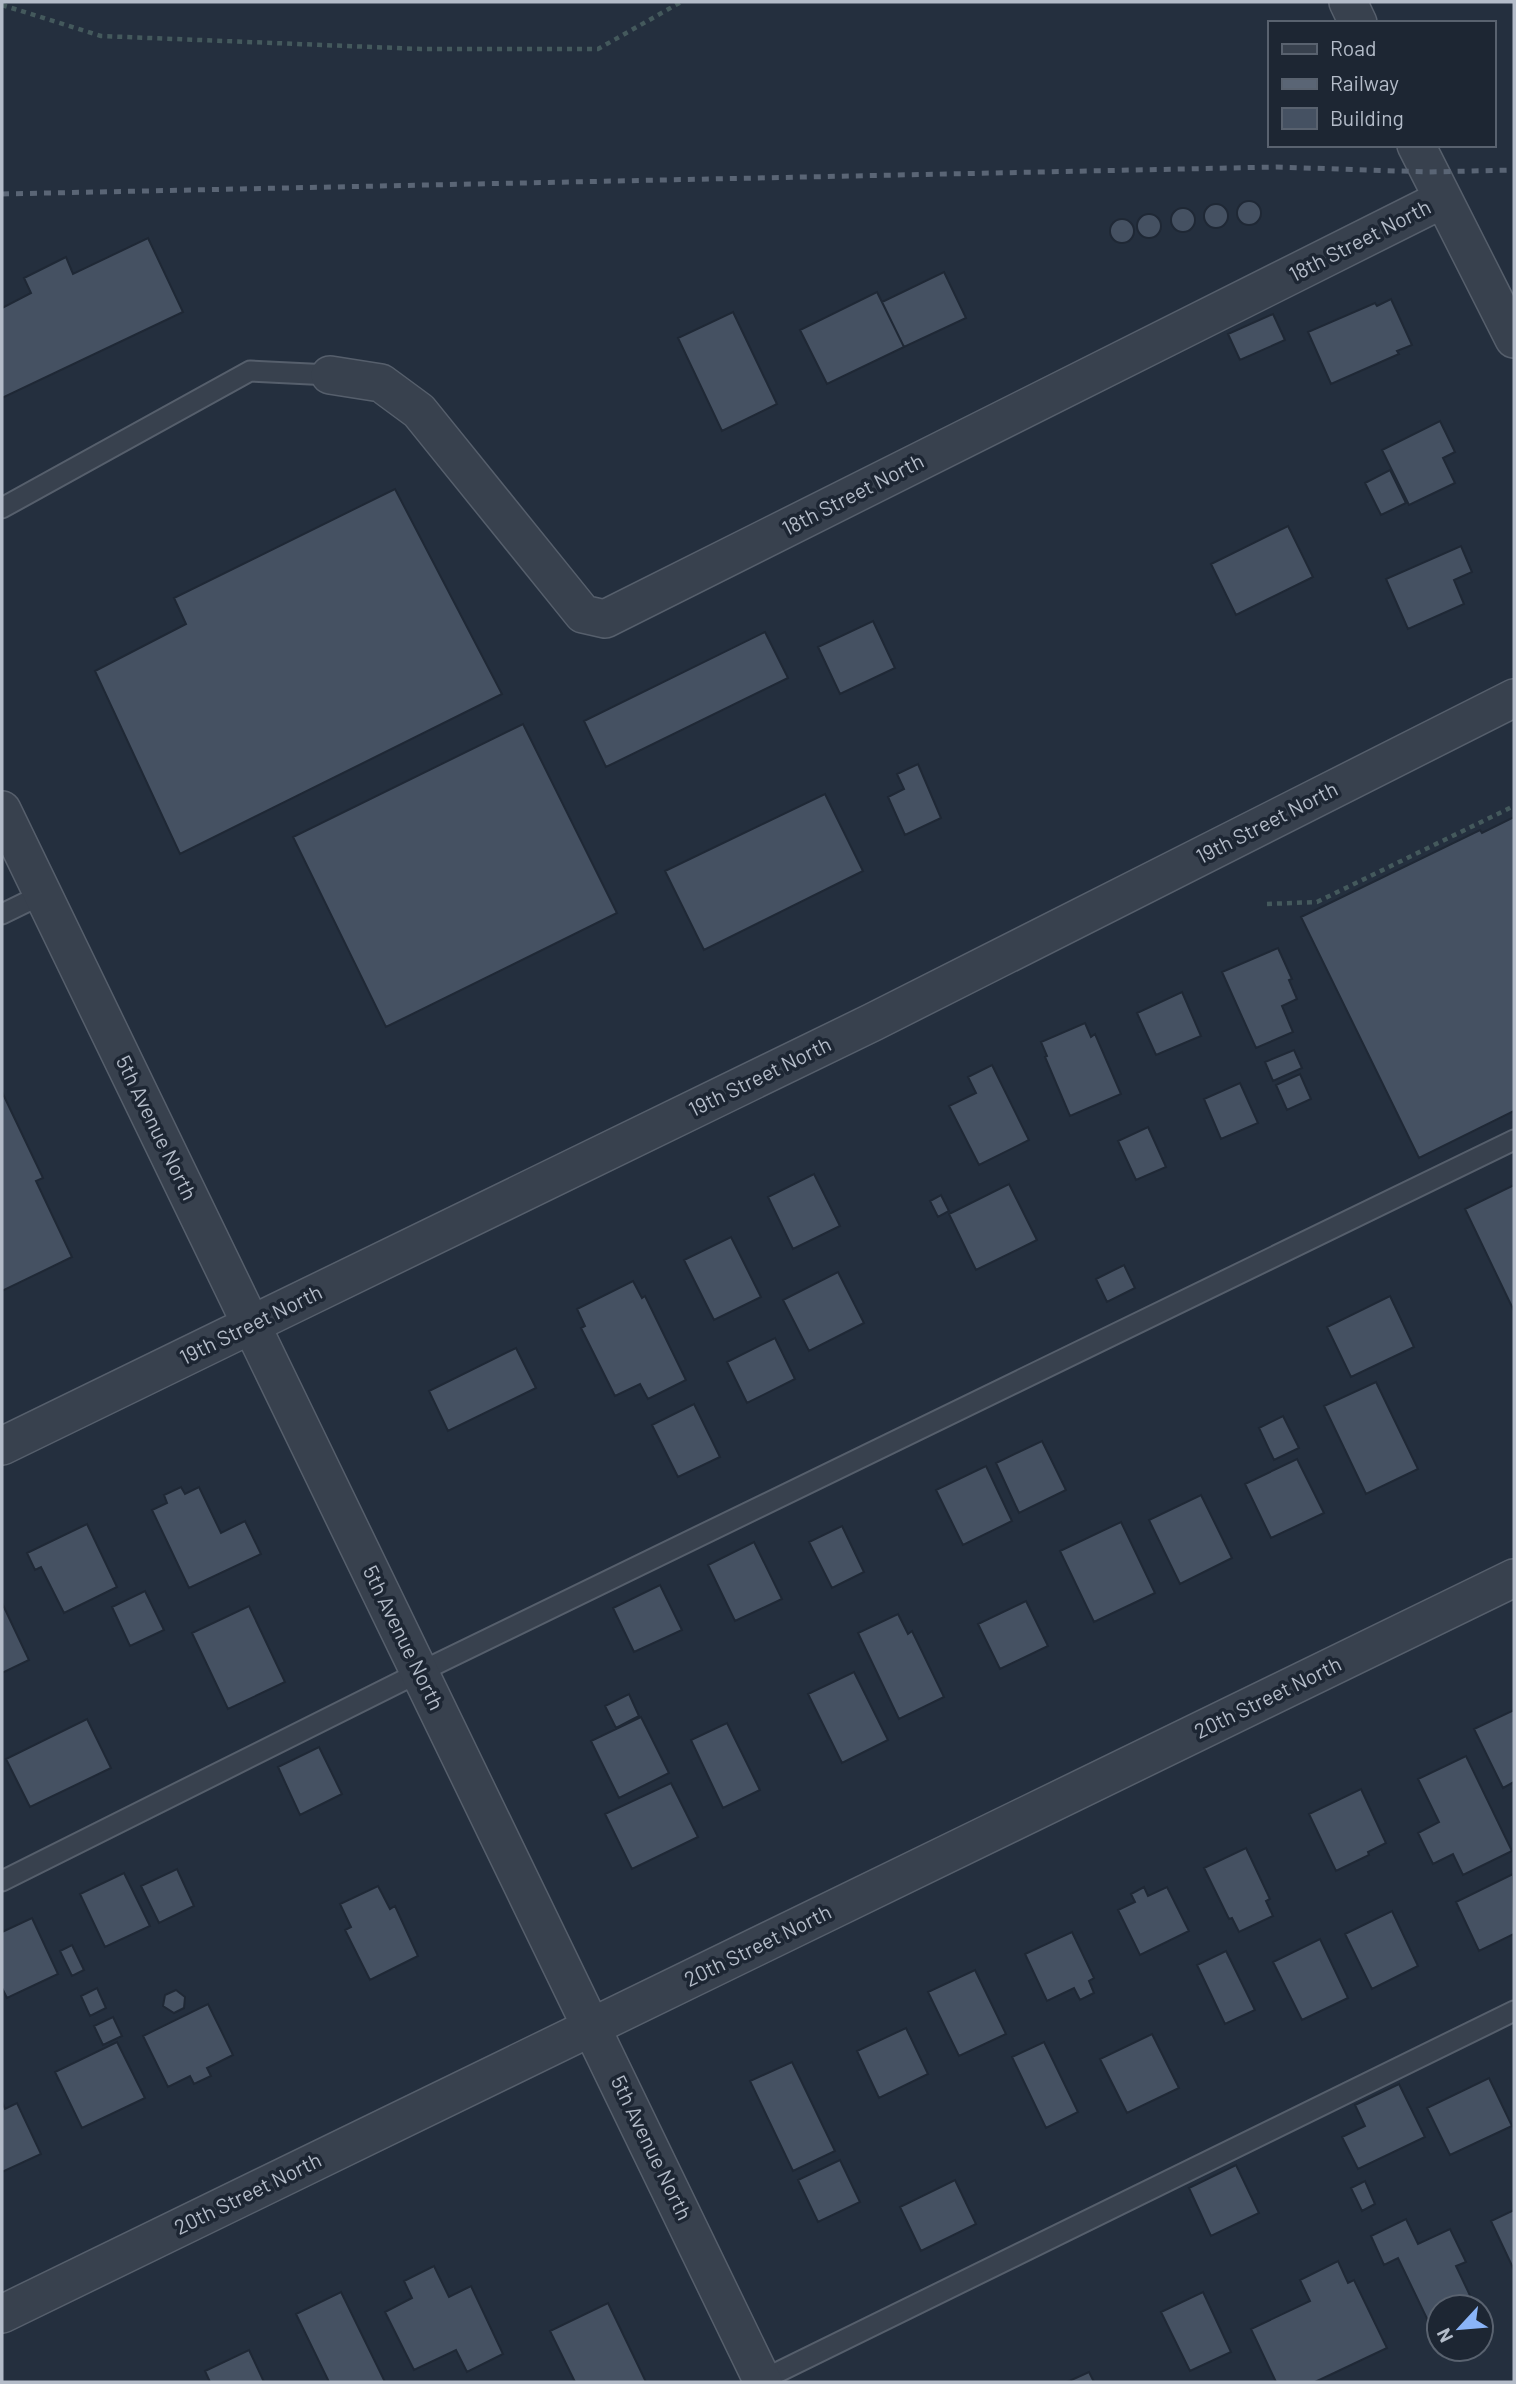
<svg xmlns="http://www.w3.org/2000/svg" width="1516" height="2384" viewBox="0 0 1516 2384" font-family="Barlow,sans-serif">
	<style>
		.building { fill: #455162; stroke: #1f2835; stroke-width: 2 }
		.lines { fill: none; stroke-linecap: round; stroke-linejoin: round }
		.service-casing { stroke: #565f6c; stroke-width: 23 }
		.minor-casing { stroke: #565f6c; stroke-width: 40 }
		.path { stroke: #44595c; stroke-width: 4.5; stroke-dasharray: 5 5; stroke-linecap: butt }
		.service { stroke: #38414e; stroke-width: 19 }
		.minor { stroke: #38414e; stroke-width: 37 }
		.rail { stroke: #5a6575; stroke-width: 5; stroke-dasharray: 7 7; stroke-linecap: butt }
		.labels { text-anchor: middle; stroke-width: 7; stroke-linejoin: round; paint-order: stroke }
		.street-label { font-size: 21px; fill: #b4bcc9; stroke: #1d2633 }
	</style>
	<rect width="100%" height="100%" fill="#242f3e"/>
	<path class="building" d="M1237 213a12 12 0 1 1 24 0a12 12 0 1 1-24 0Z
		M1204 216a12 12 0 1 1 24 0a12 12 0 1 1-24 0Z
		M1171 220a12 12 0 1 1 24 0a12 12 0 1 1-24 0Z
		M1137 226a12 12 0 1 1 24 0a12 12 0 1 1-24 0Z
		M1110 231a12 12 0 1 1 24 0a12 12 0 1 1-24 0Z
		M148,238L183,312L2,398V308L31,293L24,278L66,257L73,274Z
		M944,272L966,318L904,347L882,302Z
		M877,292L904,347L827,384L800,330Z
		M1391,299L1412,345L1397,351L1399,354L1331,384L1308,332L1375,303L1377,306Z
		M733,312L777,404L722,431L678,338Z
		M1273,314L1285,340L1240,360L1228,334Z
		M1440,421L1455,452L1443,458L1455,483L1409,505L1382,450Z
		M1390,470L1406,503L1381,515L1365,483Z
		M395,489L502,694L180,854L95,671L186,624L174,598Z
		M1288,526L1313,577L1236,615L1211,564Z
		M1461,546L1472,572L1454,580L1464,604L1408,629L1386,579Z
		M873,621L895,668L840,694L818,647Z
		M765,632L788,678L606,767L584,721Z
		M523,724L617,913L386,1027L293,837Z
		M918,764L941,818L905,835L888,797L904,789L897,774Z
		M825,794L863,871L704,950L665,871Z
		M1514,817V1111L1419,1158L1301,917L1480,830L1482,833Z
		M1278,948L1292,979L1289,980L1297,999L1282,1006L1293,1032L1256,1048L1222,972Z
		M1182,992L1201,1036L1156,1055L1137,1013Z
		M1085,1023L1091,1037L1095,1034L1121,1094L1070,1116L1045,1057L1047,1056L1041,1042Z
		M1294,1050L1302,1068L1273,1081L1265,1062Z
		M992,1065L1029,1140L979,1165L949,1106L976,1093L968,1077Z
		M1300,1074L1311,1099L1287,1110L1276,1085Z
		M1240,1083L1258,1123L1221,1139L1204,1099Z
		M2,1092L43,1178L36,1181L72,1257L2,1291Z
		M1148,1127L1166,1167L1136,1180L1118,1141Z
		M814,1174L840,1226L793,1249L768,1197Z
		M1009,1184L1037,1240L976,1270L949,1214Z
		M1514,1185V1311L1465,1209Z
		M941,1195L949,1211L938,1217L930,1201Z
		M731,1237L761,1297L714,1320L684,1260Z
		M1124,1265L1135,1288L1107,1302L1096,1279Z
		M838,1272L864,1323L809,1351L783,1300Z
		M633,1281L642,1298L645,1296L686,1380L648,1399L640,1384L615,1396L581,1328L585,1326L577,1309Z
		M1390,1296L1414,1347L1351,1377L1327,1327Z
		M775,1338L795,1379L747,1403L727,1362Z
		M516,1348L536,1388L448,1431L429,1391Z
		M1376,1382L1418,1469L1366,1494L1324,1406Z
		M694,1404L720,1457L678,1477L652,1425Z
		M1283,1416L1299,1448L1274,1460L1259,1428Z
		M1042,1441L1066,1490L1019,1513L996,1463Z
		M1297,1459L1324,1513L1271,1538L1245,1484Z
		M986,1466L1012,1521L963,1545L936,1490Z
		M181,1487L185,1494L199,1487L221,1533L245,1521L261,1554L189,1588L152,1510L167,1503L164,1495Z
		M1201,1495L1232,1558L1180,1584L1149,1520Z
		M1121,1522L1155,1593L1094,1622L1060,1551Z
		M87,1524L117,1587L64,1613L41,1567L35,1570L27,1553Z
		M842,1526L864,1572L832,1588L809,1542Z
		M754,1542L782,1599L735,1621L708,1565Z
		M660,1585L682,1630L634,1652L613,1608Z
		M145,1591L164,1630L130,1646L112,1607Z
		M1026,1601L1048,1646L1000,1669L978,1624Z
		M2,1603L29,1660L2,1673Z
		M249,1606L285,1682L228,1709L192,1633Z
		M898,1614L908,1634L912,1631L944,1697L899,1719L858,1633Z
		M854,1672L888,1740L842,1763L808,1694Z
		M629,1694L639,1716L616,1728L605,1706Z
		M1514,1710V1782L1503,1788L1474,1729Z
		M641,1717L669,1773L619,1798L591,1741Z
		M87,1719L111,1768L30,1807L6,1759Z
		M727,1723L760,1790L723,1808L691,1740Z
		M319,1747L342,1794L300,1815L278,1767Z
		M1466,1756L1512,1851L1463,1875L1453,1854L1433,1864L1418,1833L1439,1822L1418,1779Z
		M671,1783L698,1837L632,1869L605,1814Z
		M1361,1789L1386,1843L1368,1852L1369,1855L1336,1871L1309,1814Z
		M1246,1848L1270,1899L1266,1901L1273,1916L1239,1932L1232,1918L1229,1919L1204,1868Z
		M177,1869L194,1906L159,1923L141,1886Z
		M124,1873L150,1926L105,1947L80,1894Z
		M1513,1874L1514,1934L1479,1951L1456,1902Z
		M378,1886L390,1909L395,1906L418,1956L370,1980L345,1930L351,1927L340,1904Z
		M1144,1887L1148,1896L1167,1887L1189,1931L1140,1955L1118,1910L1135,1902L1131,1894Z
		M1392,1911L1418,1966L1372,1989L1345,1934Z
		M32,1918L58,1974L7,1998L2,1988V1932Z
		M1072,1932L1094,1978L1089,1981L1094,1993L1080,2000L1074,1988L1047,2001L1025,1954Z
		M1320,1939L1348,1998L1302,2020L1273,1962Z
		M72,1945L84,1970L72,1976L60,1951Z
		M1226,1951L1255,2010L1225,2024L1197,1965Z
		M975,1970L1006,2034L959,2056L928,1992Z
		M97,1988L106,2008L90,2016L81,1996Z
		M176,1990L185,1997L184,2008L174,2013L163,2006L165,1995Z
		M208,2004L233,2055L207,2068L211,2076L194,2084L190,2076L168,2087L143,2036Z
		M113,2017L122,2036L103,2045L94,2026Z
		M906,2028L928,2074L879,2098L857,2051Z
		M1152,2034L1179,2088L1127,2113L1100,2059Z
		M117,2042L145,2098L82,2128L55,2072Z
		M1044,2042L1078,2112L1046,2128L1012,2057Z
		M792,2062L835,2151L793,2171L750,2081Z
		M1489,2078L1512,2126L1450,2155L1427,2108Z
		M1399,2084L1425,2137L1358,2169L1342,2137L1365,2126L1355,2105Z
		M2,2102L5,2109L17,2103L41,2154L2,2172Z
		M840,2160L860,2202L818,2222L798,2180Z
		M1236,2165L1259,2213L1211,2236L1189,2188Z
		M955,2180L976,2224L921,2251L900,2207Z
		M1365,2181L1375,2204L1362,2211L1351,2188Z
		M1514,2210V2270L1491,2221Z
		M1406,2219L1418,2244L1450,2229L1466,2262L1456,2266L1475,2306L1439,2307V2323L1431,2327L1398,2258L1384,2265L1371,2236Z
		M1338,2261L1348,2283L1354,2280L1387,2348L1315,2382H1276L1251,2329L1310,2301L1300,2280Z
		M434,2266L449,2297L471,2286L503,2354L467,2372L456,2350L414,2370L385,2312L412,2298L404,2281Z
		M341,2292L385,2382H329L296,2314Z
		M1203,2292L1231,2352L1190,2371L1161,2312Z
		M608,2303L646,2382H575L550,2331Z
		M249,2350L264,2382H210L205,2371Z
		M1089,2372L1094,2382H1067Z"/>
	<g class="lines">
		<g class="service-casing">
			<path id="service" d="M2,508L250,371L330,375
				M2,914L43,894
				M2,1881L420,1672L1514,1140
				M758,2382L1514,2011"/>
		</g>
		<g class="minor-casing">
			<path id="minor" d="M1348,2L1358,23
				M1416,145L1514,339
				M330,375L381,383L419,411L583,614L605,619L1443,199
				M2,810L763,2382
				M2,1446L873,1022L1514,698
				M2,2314L1514,1578"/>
		</g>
		<path class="path" d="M2,5L101,36L421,49H598L681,2
			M1267,904L1317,902L1514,806"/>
		<use href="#service" class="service"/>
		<use href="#minor" class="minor"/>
		<path class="rail" d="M2,194L1276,167L1429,172L1514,170"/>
	</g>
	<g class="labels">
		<g class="street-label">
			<text transform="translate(1360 241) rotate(-27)" y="7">18th Street North</text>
			<text transform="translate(853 495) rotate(-27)" y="7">18th Street North</text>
			<text transform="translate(1267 823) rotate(-27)" y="7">19th Street North</text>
			<text transform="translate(760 1077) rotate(-26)" y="7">19th Street North</text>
			<text transform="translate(156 1128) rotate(64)" y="7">5th Avenue North</text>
			<text transform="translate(251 1325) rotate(-26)" y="7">19th Street North</text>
			<text transform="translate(403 1638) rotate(64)" y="7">5th Avenue North</text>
			<text transform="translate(1268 1698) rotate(-26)" y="7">20th Street North</text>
			<text transform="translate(758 1946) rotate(-26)" y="7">20th Street North</text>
			<text transform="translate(651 2148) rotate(64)" y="7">5th Avenue North</text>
			<text transform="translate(248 2194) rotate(-26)" y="7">20th Street North</text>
		</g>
	</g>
	<rect width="1516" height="2384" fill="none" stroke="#b4bcc9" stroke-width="7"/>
	<rect x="1268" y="21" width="228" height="126" fill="#1d2633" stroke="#59626f" stroke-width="2"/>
	<rect x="1282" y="44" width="35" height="10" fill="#38414e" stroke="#59626f" stroke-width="2"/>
	<text x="1330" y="56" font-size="21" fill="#b4bcc9">Road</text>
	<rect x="1282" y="79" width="35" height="10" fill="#5a6575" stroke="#59626f" stroke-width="2"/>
	<text x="1330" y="91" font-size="21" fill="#b4bcc9">Railway</text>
	<rect x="1282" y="108" width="35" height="21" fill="#455162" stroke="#59626f" stroke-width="2"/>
	<text x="1330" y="126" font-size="21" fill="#b4bcc9">Building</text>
	<g transform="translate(1460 2328) rotate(244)"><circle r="33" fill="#1d2633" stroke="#59626f" stroke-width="2"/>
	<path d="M0-5L12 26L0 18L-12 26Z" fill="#8ab4f8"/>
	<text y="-10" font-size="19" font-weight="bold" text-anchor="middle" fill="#b4bcc9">N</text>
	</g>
</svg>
